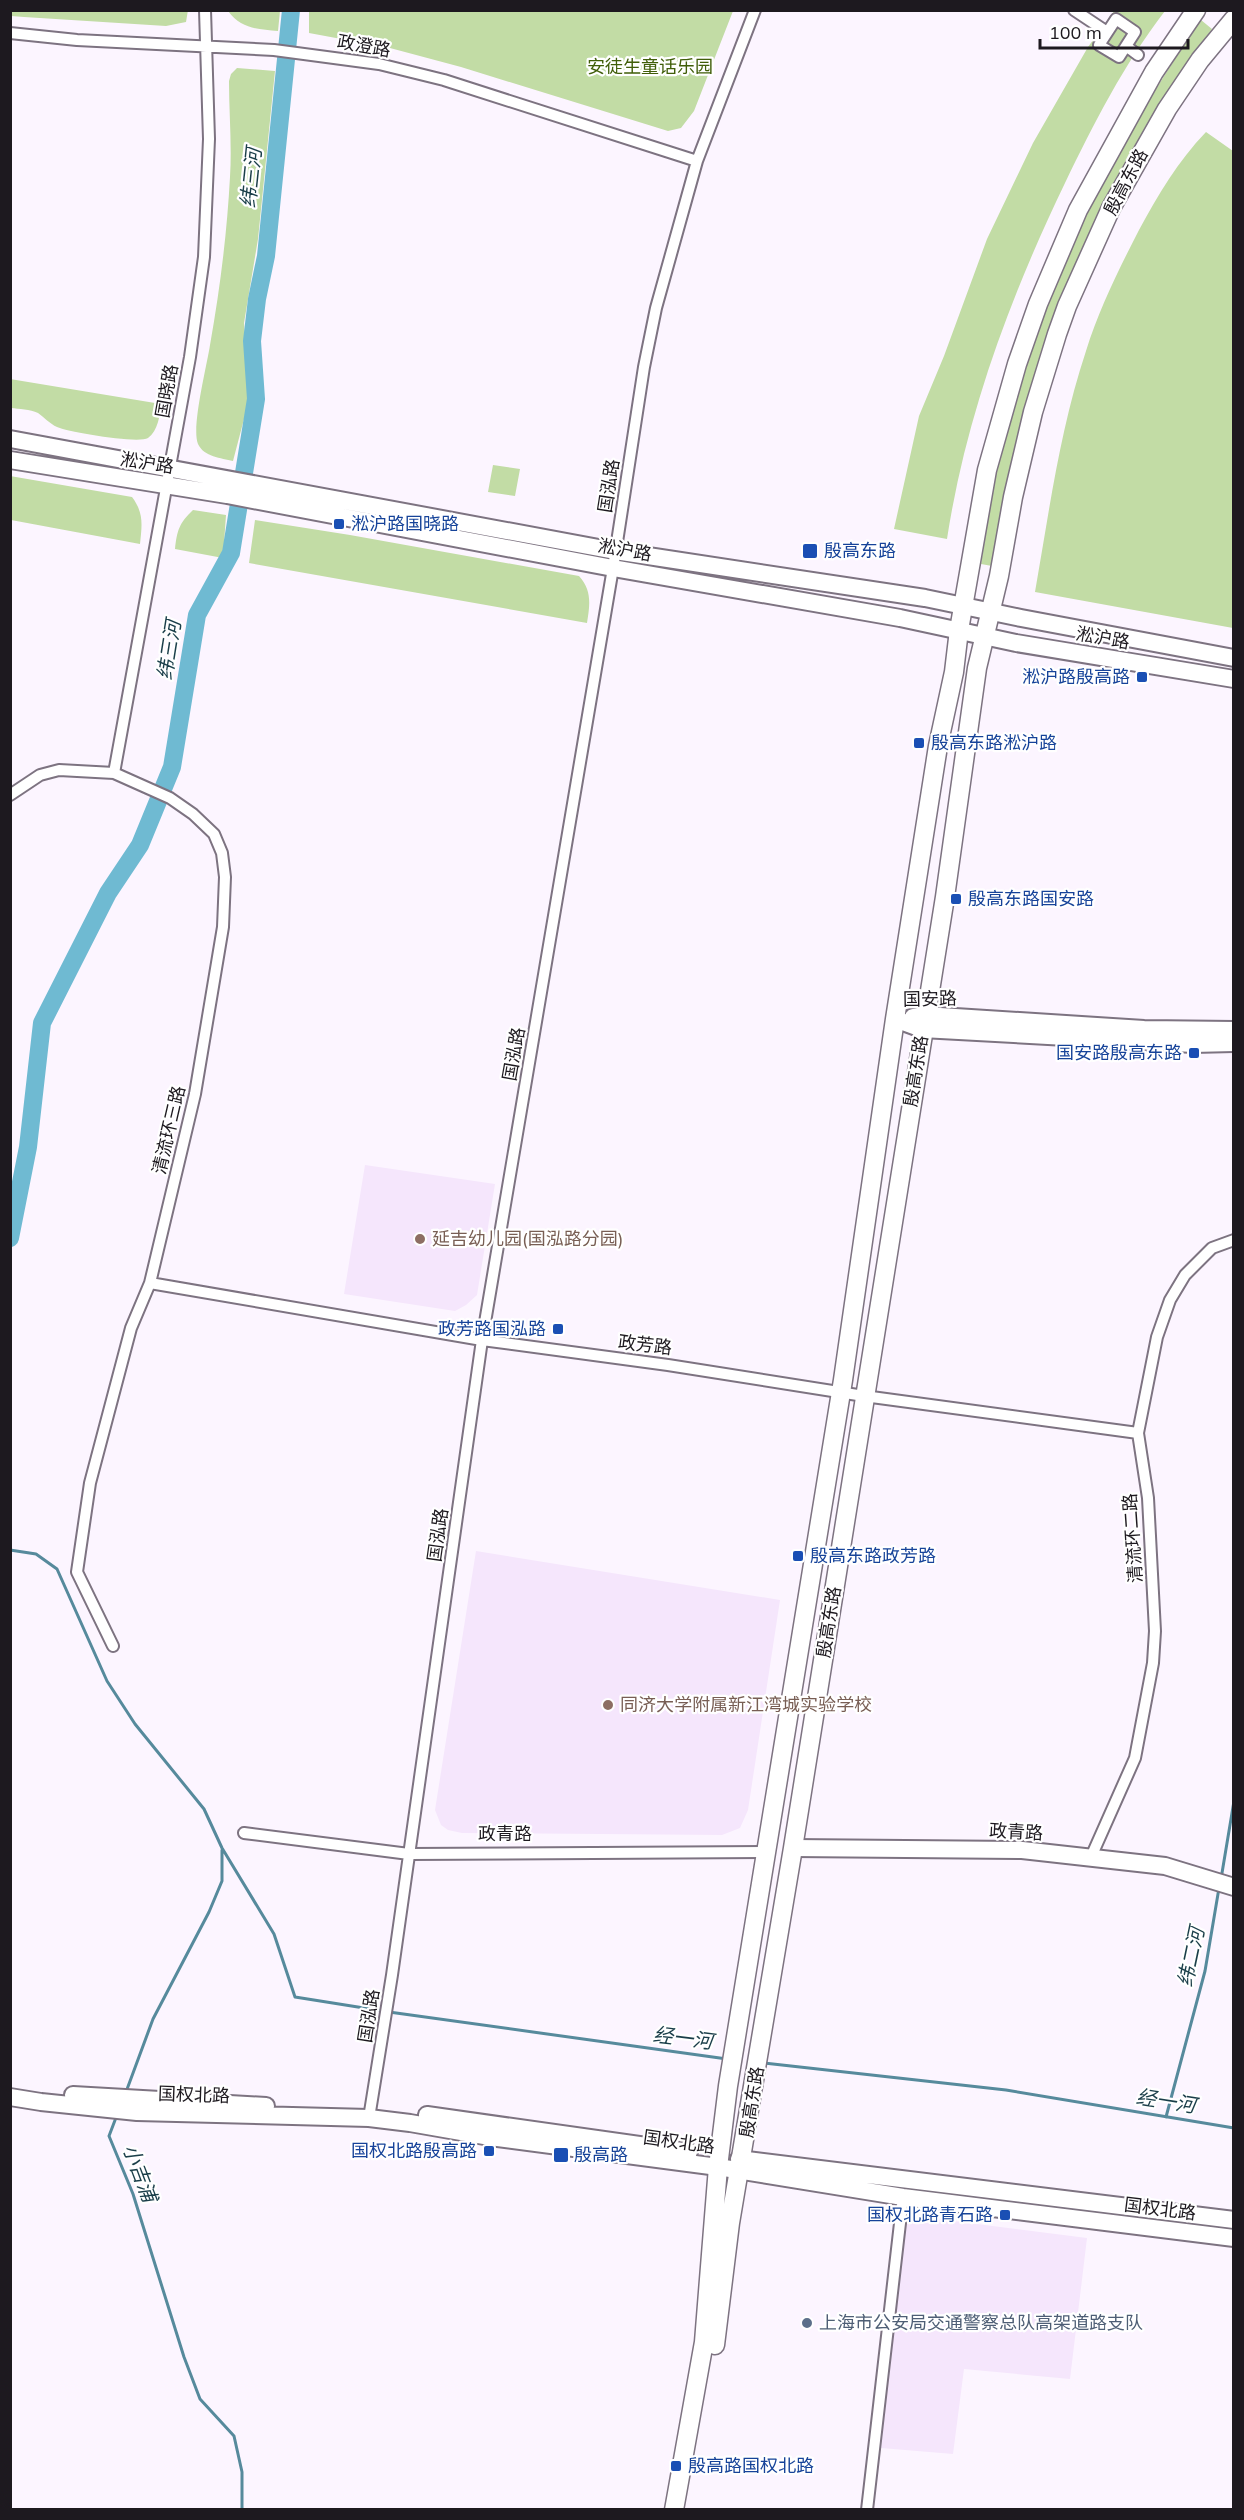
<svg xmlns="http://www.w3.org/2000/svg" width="1244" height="2520" viewBox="0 0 1244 2520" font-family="Mulish,'Noto Sans SC',sans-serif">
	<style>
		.built { fill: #f5e6fc }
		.green { fill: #c2dca5 }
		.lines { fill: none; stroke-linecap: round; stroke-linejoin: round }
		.stream { stroke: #568a9c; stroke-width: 3 }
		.river { stroke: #6fbad2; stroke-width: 18 }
		.street-casing { stroke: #7d7381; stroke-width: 14 }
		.secondary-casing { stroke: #7d7381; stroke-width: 20 }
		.primary-casing { stroke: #7d7381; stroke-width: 21 }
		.street { stroke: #fff; stroke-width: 10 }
		.secondary { stroke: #fff; stroke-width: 16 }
		.primary { stroke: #fff; stroke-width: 18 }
		.transit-dot { fill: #1a4fb4; stroke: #fff; stroke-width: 2 }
		.education-dot { fill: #8d6e63; stroke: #fff; stroke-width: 2 }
		.service-dot { fill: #5c6f8a; stroke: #fff; stroke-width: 2 }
		.labels { text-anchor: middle; stroke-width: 4.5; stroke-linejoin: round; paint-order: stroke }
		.street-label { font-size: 18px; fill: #1d191f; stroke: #fff }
		.park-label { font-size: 18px; fill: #405e09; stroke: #fff }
		.transit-label { font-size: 18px; fill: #164399; stroke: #fff; text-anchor: start }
		.education-label { font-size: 18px; fill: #785e54; stroke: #fff; text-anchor: start }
		.service-label { font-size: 18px; fill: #4e5e75; stroke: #fff; text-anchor: start }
		.water-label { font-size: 20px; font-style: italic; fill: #1a3e49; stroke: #fff }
	</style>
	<rect width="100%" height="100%" fill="#fcf5ff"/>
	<path class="built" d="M365,1165L495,1184L477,1295L466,1305L455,1311L344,1294Z
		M476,1551L780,1600L748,1810L740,1828L722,1835L462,1833L448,1830L441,1825L435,1810Z
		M906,2215L1087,2238L1070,2379L964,2369L953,2454L881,2448Z"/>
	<path class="green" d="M11,10H188L186,22L166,26L24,17L11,16Z
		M228,11H280L278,31C258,29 241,29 228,11Z
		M309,11V10L733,11L694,111L681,128L668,131L461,67L390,48L309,33Z
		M1114,11H1165C1124,64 1094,123 1065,183C1011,295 966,415 947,539L894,529L919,416L944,356L987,239L1033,143L1088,47Z
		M1201,20L1212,29C1142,125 1086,229 1045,341C1037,360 1034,382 1029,402C1014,457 1001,511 992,566L981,564C987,525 992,486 1002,447C1039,294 1112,149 1201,20Z
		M237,68L275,71L258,239L244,323L249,400L233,461C221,458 204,457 198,444C191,428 207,365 210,345C220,289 227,233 230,177C232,145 229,113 229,81L231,74Z
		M1206,132L1233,151V628L1035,592C1049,512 1060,429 1086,351C1099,309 1119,269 1139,230C1158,195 1178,161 1206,132Z
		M10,379L161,404C160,415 158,431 148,438C138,444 68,432 57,427C50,424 44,417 38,413C30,409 19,409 11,408Z
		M493,465L520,469L515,496L488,492Z
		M10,476L132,497C144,513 142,525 140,544L11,520Z
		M193,510L226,515L223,558L175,549C177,531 179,523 193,510Z
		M255,520L350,535L579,576C592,590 590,605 587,623L249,563Z"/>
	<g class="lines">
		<path class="stream" d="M10,1550L36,1554L57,1569L107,1681L135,1724L204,1809L222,1848L274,1934L295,1997L383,2011
			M1221,1879L1234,1801
			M389,2012L727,2059
			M764,2063L1006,2090L1234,2128
			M126,2092L153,2019L209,1912L222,1881V1850
			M117,2115L109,2136L133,2194L184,2357L200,2399L234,2436L242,2472V2510
			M1166,2117L1205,1971L1219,1888"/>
		<path class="river" d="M10,1238L28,1147L42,1023L108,893L140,845L172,767L197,615L231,553L256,399L252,341L257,299L266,256L291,10"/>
		<g class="street-casing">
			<path id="street" d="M1074,10L1107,32
				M1116,19L1135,32L1119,57L1099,45Z
				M10,33L77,40L274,50L379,64L444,80L697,161
				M1126,46L1138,55
				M114,773L190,357L204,257L209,139L205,10
				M10,795L40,775L59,770L114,773L170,798L193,814L214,834L222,853L225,877L223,927L195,1094L150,1283L131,1328L90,1483L77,1572L113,1646
				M150,1283L482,1340L668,1365L864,1396L1138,1433
				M244,1833L409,1854L768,1852
				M1091,1857L1135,1758L1153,1663L1155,1631L1148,1498L1138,1433L1157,1337L1170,1300L1185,1275L1212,1248L1234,1240
				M369,2118L392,1975L482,1340L613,568L644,367L656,308L697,161L755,10
				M867,2510L903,2197"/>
		</g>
		<g class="secondary-casing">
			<path id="secondary" d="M10,439L615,551L925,598L1021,618L1234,658
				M10,460L227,495L613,568L900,618L1016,643L1234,679
				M913,1017L924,1015L1144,1029L1234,1030
				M895,1019L922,1029L1193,1044L1234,1043
				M793,1848L1022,1850L1165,1866L1234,1887
				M73,2095L266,2106
				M10,2097L41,2102L137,2112L369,2118L410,2123L490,2137L718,2167L903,2197L1234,2238
				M427,2115L689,2152
				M739,2159L1234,2220"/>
		</g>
		<g class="primary-casing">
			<path id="primary" d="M715,2345L730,2223L793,1848L945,897L977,668L999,576L1013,497L1033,412L1057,334L1067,306L1111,208L1167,109L1200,60L1234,19
				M674,2510L704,2342L718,2167L728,2086L843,1380L895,1019L938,746L954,672L959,630L987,470L1017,364L1038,304L1078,210L1154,72L1196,10"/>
		</g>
		<use href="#street" class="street"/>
		<use href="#secondary" class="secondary"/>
		<use href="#primary" class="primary"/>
	</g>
	<g class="transit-dot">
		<rect x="333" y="518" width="12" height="12" rx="3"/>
		<rect x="802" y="543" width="16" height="16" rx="3"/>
		<rect x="1136" y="671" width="12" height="12" rx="3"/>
		<rect x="913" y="737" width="12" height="12" rx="3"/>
		<rect x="950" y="893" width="12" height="12" rx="3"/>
		<rect x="1188" y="1047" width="12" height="12" rx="3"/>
		<rect x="552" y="1323" width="12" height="12" rx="3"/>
		<rect x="792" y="1550" width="12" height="12" rx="3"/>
		<rect x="483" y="2145" width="12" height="12" rx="3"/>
		<rect x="553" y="2147" width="16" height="16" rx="3"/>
		<rect x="999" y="2209" width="12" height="12" rx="3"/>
		<rect x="670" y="2460" width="12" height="12" rx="3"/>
	</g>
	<g class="education-dot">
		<circle cx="420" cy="1239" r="6"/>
		<circle cx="608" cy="1705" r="6"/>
	</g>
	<circle class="service-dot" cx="807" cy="2323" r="6"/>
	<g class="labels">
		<g class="street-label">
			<text transform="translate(364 46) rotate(10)" y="6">政澄路</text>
			<text transform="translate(1126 182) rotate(-62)" y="6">殷高东路</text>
			<text transform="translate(167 391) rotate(-80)" y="6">国晓路</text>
			<text transform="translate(147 463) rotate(9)" y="6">淞沪路</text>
			<text transform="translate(609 486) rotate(-81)" y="6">国泓路</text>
			<text transform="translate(625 550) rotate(10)" y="6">淞沪路</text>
			<text transform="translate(1103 638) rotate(10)" y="6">淞沪路</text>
			<text transform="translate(930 999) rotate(-1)" y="6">国安路</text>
			<text transform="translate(514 1054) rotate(-80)" y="6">国泓路</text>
			<text transform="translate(916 1071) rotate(-81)" y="6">殷高东路</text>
			<text transform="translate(169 1130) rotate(-77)" y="6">清流环三路</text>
			<text transform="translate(645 1345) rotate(7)" y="6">政芳路</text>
			<text transform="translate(438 1535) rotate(-82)" y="6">国泓路</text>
			<text transform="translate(1133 1538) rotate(-94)" y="6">清流环二路</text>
			<text transform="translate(829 1622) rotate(-81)" y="6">殷高东路</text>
			<text transform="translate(1016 1832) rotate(3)" y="6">政青路</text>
			<text x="505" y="1840">政青路</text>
			<text transform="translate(369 2016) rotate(-81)" y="6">国泓路</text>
			<text transform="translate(194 2095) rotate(2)" y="6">国权北路</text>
			<text transform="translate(752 2102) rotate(-81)" y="6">殷高东路</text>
			<text transform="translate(679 2142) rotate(8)" y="6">国权北路</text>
			<text transform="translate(1160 2209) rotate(7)" y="6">国权北路</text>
		</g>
		<g class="park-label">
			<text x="650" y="73">安徒生童话乐园</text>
		</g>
		<g class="transit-label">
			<text x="351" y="530">淞沪路国晓路</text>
			<text x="824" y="557">殷高东路</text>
			<text x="1130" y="683" text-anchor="end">淞沪路殷高路</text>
			<text x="931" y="749">殷高东路淞沪路</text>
			<text x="968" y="905">殷高东路国安路</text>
			<text x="1182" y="1059" text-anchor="end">国安路殷高东路</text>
			<text x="546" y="1335" text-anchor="end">政芳路国泓路</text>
			<text x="810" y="1562">殷高东路政芳路</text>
			<text x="477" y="2157" text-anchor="end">国权北路殷高路</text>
			<text x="574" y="2161">殷高路</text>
			<text x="993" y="2221" text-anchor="end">国权北路青石路</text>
			<text x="688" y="2472">殷高路国权北路</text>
		</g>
		<g class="education-label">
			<text x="432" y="1245">延吉幼儿园(国泓路分园)</text>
			<text x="620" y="1711">同济大学附属新江湾城实验学校</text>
		</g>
		<g class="service-label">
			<text x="819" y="2329">上海市公安局交通警察总队高架道路支队</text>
		</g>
		<g class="water-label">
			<text transform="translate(251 178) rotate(-84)" y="7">纬三河</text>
			<text transform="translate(169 650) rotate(-81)" y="7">纬三河</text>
			<text transform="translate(1191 1957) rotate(-78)" y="7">纬二河</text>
			<text transform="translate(683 2038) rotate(7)" y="7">经一河</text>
			<text transform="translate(1166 2101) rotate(9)" y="7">经一河</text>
			<text transform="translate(140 2173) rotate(69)" y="7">小吉浦</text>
		</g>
	</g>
	<rect width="1244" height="2520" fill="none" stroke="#1d191f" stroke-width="24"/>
	<path d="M1040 39v9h148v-9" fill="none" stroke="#1d191f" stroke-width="3"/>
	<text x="1049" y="39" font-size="18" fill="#1d191f" stroke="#ffffff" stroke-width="4.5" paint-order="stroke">100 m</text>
</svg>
